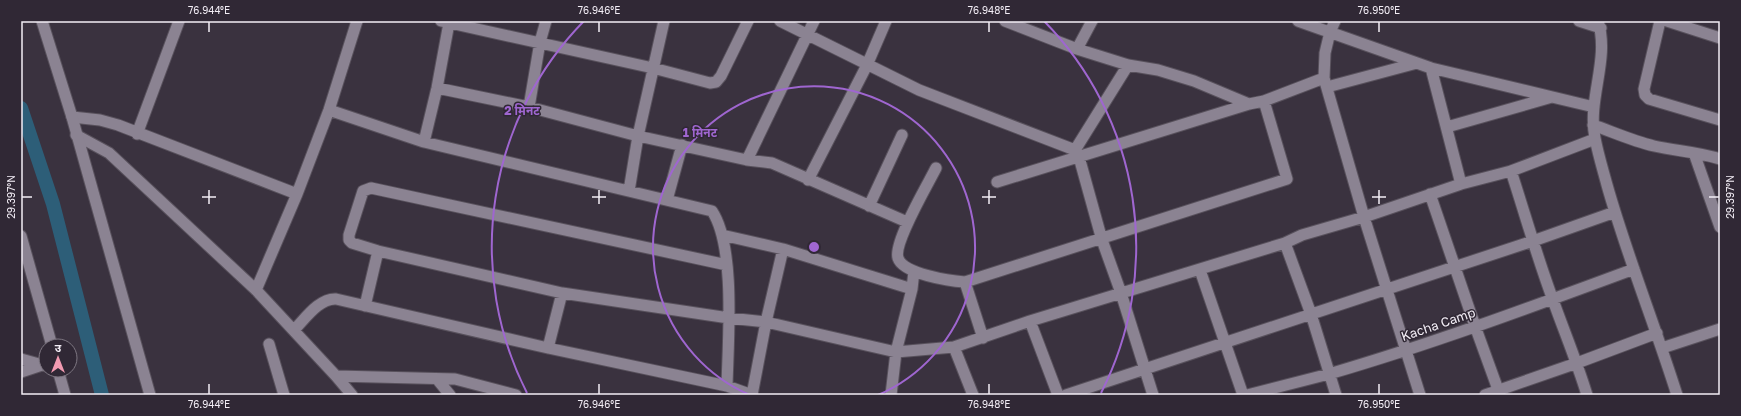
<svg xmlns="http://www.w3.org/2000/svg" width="1741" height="416" viewBox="0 0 1741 416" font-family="'Golos Text','Noto Sans Devanagari',sans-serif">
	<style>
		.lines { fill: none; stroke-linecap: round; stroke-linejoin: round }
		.canal { stroke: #2d5e78; stroke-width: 14 }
		.minor-casing { stroke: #58515c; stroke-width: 13 }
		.tertiary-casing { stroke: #58515c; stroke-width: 13 }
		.minor { stroke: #8b8392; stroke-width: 11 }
		.tertiary { stroke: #8b8392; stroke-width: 11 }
		.ticks { fill: none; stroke: #f3eef6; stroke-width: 1.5 }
		.ring { fill: none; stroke: #9f66d0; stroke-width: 2 }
		.labels { text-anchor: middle; stroke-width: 3; stroke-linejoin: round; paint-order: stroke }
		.street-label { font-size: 13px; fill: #f3eef6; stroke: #302835 }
		.centre { fill: #9f66d0; stroke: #302835; stroke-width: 2 }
		.ring-label { font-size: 12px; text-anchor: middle; font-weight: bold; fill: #9f66d0; stroke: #302835; stroke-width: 3; stroke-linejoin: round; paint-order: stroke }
		.neatline { fill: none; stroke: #f3eef6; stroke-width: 1.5 }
		.ticks-label { font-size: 10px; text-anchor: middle; fill: #f3eef6 }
	</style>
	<rect width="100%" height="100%" fill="#3a323f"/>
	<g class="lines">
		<path class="canal" d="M21,108L53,204L102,395"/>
		<g class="minor-casing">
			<path id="minor" d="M441,21L653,68L710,83L716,82L721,76L748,21
				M780,21L919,90L1075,150L1079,157L1102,240L1121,293L1153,395
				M1005,21L1077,49L1128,65L1158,70L1194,81L1249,104
				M1298,21L1431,68L1594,107
				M1335,21L1330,32L1325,53L1324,78L1364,217L1420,395
				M1579,21L1601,28
				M1598,21C1610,60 1587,99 1595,138C1598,154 1603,170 1607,185C1627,256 1655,325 1677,395
				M1660,21L1644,89L1645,95L1649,99L1720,120
				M1667,21L1720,38
				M1077,49L1092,21
				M1431,68L1461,184
				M1327,87L1417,63
				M437,88L529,107L638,136L747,160L772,163L907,222
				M529,107L540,42L546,21
				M329,110L424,142L712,211C736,247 728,342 727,386
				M72,117L100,120L118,125L297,194
				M1593,125C1613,132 1633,141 1654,146C1676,151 1699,152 1720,159
				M1447,127L1552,97
				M137,134L179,21
				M76,135L109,153L256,290L336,376L352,395
				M424,142L437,88L449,23
				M1075,150L1128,65
				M1694,153L1720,227
				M747,160L814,21
				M936,168C928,184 893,243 898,258C903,274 950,281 965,282L1287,179L1264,101
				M1511,171C1525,214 1537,257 1553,300C1564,331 1577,362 1587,395
				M808,180L867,65L886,21
				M997,182L1249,104L1264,101L1324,78
				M629,191L638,136L664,21
				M1430,194L1475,326L1500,395
				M667,200L682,145
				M869,206L902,135
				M722,235L783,249L912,289
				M21,236L52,346
				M1285,243L1311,314L1336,395
				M727,265L371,188L363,191L349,235V240L352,243L378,251L562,293L729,318L766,322L896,352L954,347L1030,321L1285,243L1302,235L1364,217L1461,184L1511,171L1595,139
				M1200,270L1243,395
				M965,282L983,338
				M256,290L297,194L329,110L357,21
				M365,306L378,251
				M1030,321L1058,395
				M294,330C305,319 319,298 336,299L548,348L727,386L752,395
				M269,344L284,395
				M954,347L973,395
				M548,348L562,293
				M1662,348L1720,329
				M21,359L46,366
				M58,370L65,395
				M21,372L42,365
				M336,376L455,379L516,395
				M437,379L450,395
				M752,395L766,322L783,249
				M891,395L896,352L912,289L914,271
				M1066,395L1533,241L1615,212
				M1247,395C1274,388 1302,381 1329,374C1432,344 1534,306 1634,269
				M1485,395L1577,363L1657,333"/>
		</g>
		<g class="tertiary-casing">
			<path id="tertiary" d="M42,21L72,117L150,395"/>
		</g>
		<use href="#minor" class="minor"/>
		<use href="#tertiary" class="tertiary"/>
	</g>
	<path class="ticks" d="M209,22V32M599,22V32M989,22V32M1379,22V32M209,190V204M599,190V204M989,190V204M1379,190V204M22,197H32M202,197H216M592,197H606M982,197H996M1372,197H1386M1709,197H1719M209,384V394M599,384V394M989,384V394M1379,384V394"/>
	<g class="ring">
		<path d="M750 395A161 161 0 1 1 878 395"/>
		<path d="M527 393A322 322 0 0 1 584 21M1044 21A322 322 0 0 1 1101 393"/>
	</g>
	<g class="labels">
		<g class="street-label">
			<text transform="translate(1438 324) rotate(-19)" y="5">Kacha Camp</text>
		</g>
	</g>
	<circle cx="814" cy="247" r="6" class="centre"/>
	<g class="ring-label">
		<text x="522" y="115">2 मिनट</text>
		<text x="700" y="137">1 मिनट</text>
	</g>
	<rect width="1741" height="416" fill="none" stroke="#302835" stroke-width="44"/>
	<g transform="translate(58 358)"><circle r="19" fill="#302835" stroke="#7e7782"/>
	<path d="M0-3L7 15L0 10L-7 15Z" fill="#f19ab1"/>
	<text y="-6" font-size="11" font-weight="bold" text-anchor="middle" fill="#f3eef6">उ</text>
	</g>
	<rect x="22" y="22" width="1697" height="372" class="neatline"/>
	<g class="ticks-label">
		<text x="209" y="14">76.944°E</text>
		<text x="599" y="14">76.946°E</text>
		<text x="989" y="14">76.948°E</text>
		<text x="1379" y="14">76.950°E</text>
		<text transform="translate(11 197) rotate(-90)" y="4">29.397°N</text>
		<text transform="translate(1730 197) rotate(-90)" y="4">29.397°N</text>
		<text x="209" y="408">76.944°E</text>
		<text x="599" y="408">76.946°E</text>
		<text x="989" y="408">76.948°E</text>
		<text x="1379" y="408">76.950°E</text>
	</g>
</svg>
